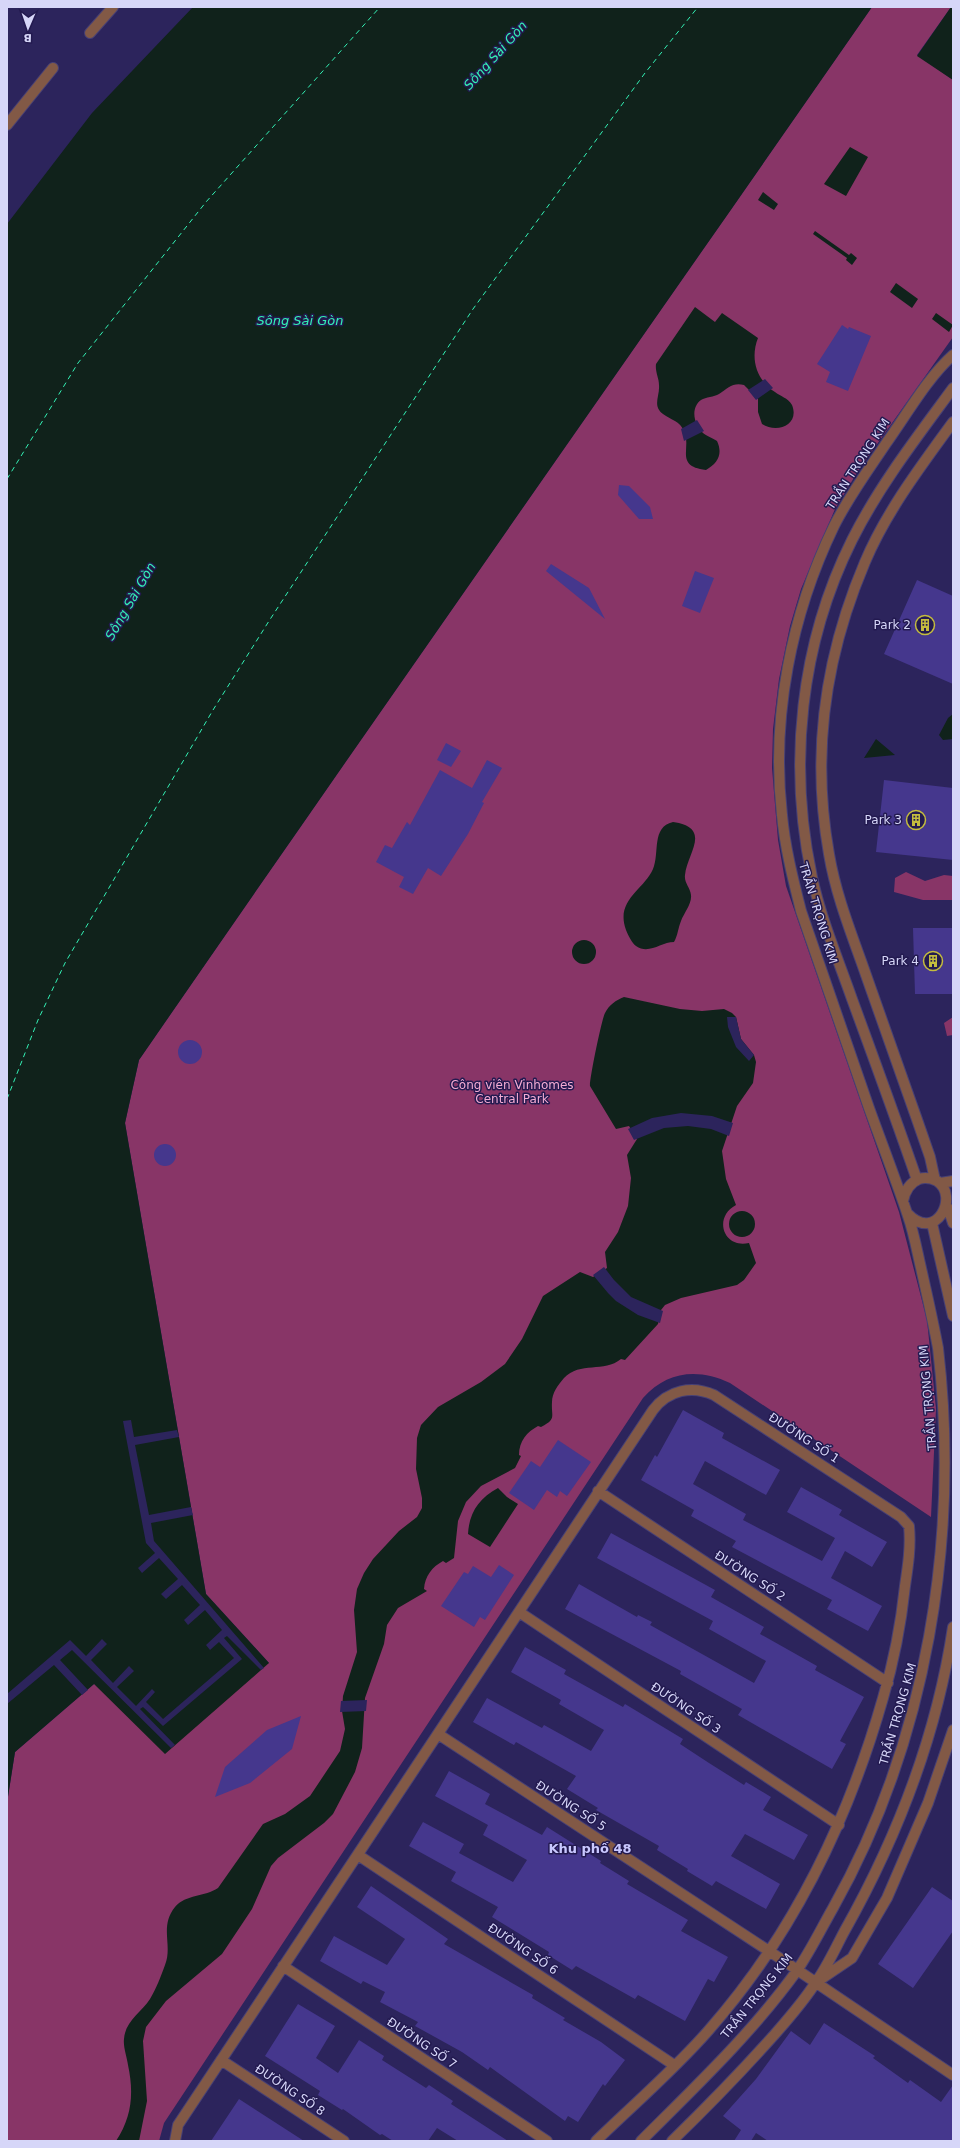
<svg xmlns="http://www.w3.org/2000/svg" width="960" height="2148" viewBox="0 0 960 2148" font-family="'DejaVu Sans',sans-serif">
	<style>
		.green { fill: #883567 }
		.water { fill: #10221b }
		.pier { fill: #2c245c }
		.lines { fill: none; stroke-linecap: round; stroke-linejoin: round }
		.ferry { stroke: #33f1b5; stroke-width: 1; stroke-dasharray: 5 4; stroke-linecap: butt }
		.building { fill: #45378d }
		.minor-casing { stroke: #474075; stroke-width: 12 }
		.minor { stroke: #825946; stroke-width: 10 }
		.labels { text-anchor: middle; stroke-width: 3; stroke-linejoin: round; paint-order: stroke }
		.street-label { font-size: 12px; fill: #d6d6f8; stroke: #231a50 }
		.poi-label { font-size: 12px; fill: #d6d6f8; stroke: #231a50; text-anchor: end }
		.park-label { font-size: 12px; fill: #f6acd4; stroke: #231a50 }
		.water-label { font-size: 13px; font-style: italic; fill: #33f1b5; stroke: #231a50 }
		.neighbourhood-label { font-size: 13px; font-weight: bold; fill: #c9c8ff; stroke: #231a50 }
	</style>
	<rect width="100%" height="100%" fill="#2c245c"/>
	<path class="green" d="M872,7H951L917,55L953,80V337L858,471L835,509L801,589L790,626L779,679L773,729L772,768L778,840L786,886L899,1212L927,1320L936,1409L931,1517L730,1383C698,1368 667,1371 643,1398L164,2123L159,2141H7V1803L15,1752L94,1684L269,1663L206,1594L125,1123L139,1060C382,708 628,358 872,7Z
		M906,872L925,881L944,875L953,876V900H923L894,892L895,878Z
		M953,1017V1035L947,1036L944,1023Z"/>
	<path class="water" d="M193,7H872C628,358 382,708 139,1060L125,1123L206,1594L269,1663L165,1754L94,1684L15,1752L7,1803V224L92,113Z
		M951,7H953V80L917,56Z
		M850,147L868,157L846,196L824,184Z
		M763,192L778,204L774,210L758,200Z
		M815,231L849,255L851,253L857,258L852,265L846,260L847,258L813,234Z
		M896,283L918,299L912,308L890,292Z
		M695,307L715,322L722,313L758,338C750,358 756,380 775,392C780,396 788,398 792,405C800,425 777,434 762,424L758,412V399L744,385C733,382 728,388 719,394C714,397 706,397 701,400C690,408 694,425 703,433C706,436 713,438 717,441C723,454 718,463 706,470C674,466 692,448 684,431C680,421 671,420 663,414C652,406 660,396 659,385C659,378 655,372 656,364Z
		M936,313L953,325L949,332L932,319Z
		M953,714V739L943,740L939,735L948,718Z
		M876,739L895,755L864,758Z
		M673,822C713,828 687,853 685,875C684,883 690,887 691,895C692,904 684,913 681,921C678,928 678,935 674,942C661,942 649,955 636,946C632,943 628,935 626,930C615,900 644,890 653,869C660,853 651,827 673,822Z
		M572 952a12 12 0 1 1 24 0a12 12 0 1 1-24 0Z
		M624,997L680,1009L702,1011L724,1009L732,1013L736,1017L741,1039L754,1055L756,1062L753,1083L737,1106L722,1151L726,1179L736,1205C713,1217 723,1249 749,1243L756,1263L744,1280L737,1285L681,1298L665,1305L661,1310L658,1324L625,1360L621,1359C604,1373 580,1361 564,1378C558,1385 552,1393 552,1402C551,1417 557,1419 541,1427L538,1426C527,1432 519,1441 519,1455L521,1456L515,1468L481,1486L466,1502L458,1521L454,1558L446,1563L443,1561C432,1567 425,1576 424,1589L427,1591L398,1608L387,1625L384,1644L365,1698L362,1748L355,1772L333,1814L324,1823L278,1858L271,1866L252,1909L222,1954L166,2001L146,2027L143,2041L147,2101L139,2141H116C132,2117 134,2093 128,2065C127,2057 123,2047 124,2039C125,2021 142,2012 150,1999C156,1989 161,1976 165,1965C173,1945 159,1927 175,1907C186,1894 205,1897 218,1888L263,1824L285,1814L310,1796L340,1751L345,1729L342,1711L343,1696L357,1652L354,1610L357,1589L364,1573L373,1559L399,1531L417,1517L422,1508V1498L416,1469L417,1438L421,1425L438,1407L481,1382L505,1364L522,1339L543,1296L580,1272L593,1277L607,1268L605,1252L618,1232L628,1206L631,1178L627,1155L637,1139L629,1126L616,1129L590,1086C589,1081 602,1018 605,1013C609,1005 616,1000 624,997Z
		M729 1224a13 13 0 1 1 26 0a13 13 0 1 1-26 0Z
		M498,1488L507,1497L518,1504L490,1547L468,1534C469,1513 479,1498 498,1488Z"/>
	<path class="pier" d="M765,379L773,388L756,400L748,390Z
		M697,420L704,431L684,441L681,429Z
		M727,1017H736L741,1039L754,1055L749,1061L736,1047L728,1027Z
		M681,1113L712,1116L733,1123L729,1136L711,1129L688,1126L664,1128L634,1140L628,1129L652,1118Z
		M604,1267L614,1280L631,1297L663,1311L660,1323L638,1315L616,1301L608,1293L593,1275Z
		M131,1420L134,1437L177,1430L179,1437L135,1445L149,1515L191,1507L193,1515L151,1523L154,1541L264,1668L261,1670L227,1636L224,1638L242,1659L163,1726L143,1707L140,1709L175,1745L171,1748L72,1650L60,1660L88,1690L82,1695L54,1665L7,1704V1694L70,1640L86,1656L102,1639L107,1644L91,1660L113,1683L129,1666L134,1671L117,1687L136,1706L152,1689L155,1692L146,1702L163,1719L234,1658L219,1642L210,1650L206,1645L222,1630L205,1610L188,1625L184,1620L200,1605L182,1585L166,1599L161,1594L178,1579L159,1558L142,1573L138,1568L155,1553L146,1543L123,1421Z
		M367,1700L366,1711L340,1712L341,1701Z"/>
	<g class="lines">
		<path class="ferry" d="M7,479L78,363L206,202L380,7
			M7,1099L38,1020L65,963L213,710L269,621L473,309L645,73L698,7"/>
	</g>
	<path class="building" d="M842,325L848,329L849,327L871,336L848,391L826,382L830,372L817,364Z
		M619,485L629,486L650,507L653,519H639L618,495Z
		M551,564L589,588L605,619L546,571Z
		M695,571L714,578L700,613L682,606Z
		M917,580L953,596V684L884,654Z
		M446,743L461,751L451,767L437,760Z
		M487,760L502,768L482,802L484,803L468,834L441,876L428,868L413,894L399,887L404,877L376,862L385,845L392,848L407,822L410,825L440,770L472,788Z
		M884,780L953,788V860L876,852Z
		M913,928H953V994H915Z
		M178 1052a12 12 0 1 1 24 0a12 12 0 1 1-24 0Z
		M154 1155a11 11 0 1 1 22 0a11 11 0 1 1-22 0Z
		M683,1410L724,1433L722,1438L780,1470L766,1495L705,1461L693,1484L746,1514L743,1520L822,1561L835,1538L787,1512L801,1487L842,1510L839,1515L887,1542L872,1567L845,1551L831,1578L882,1606L868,1631L827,1609L832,1600L732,1547L736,1541L691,1516L694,1510L641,1480L655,1455L657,1457Z
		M558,1440L591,1462L567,1496L560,1491L557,1497L547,1490L534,1510L509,1493L531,1461L540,1467Z
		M611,1533L715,1590L711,1597L764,1627L760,1634L817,1666L815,1670L864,1697L840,1741L846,1744L832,1769L738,1715L742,1709L680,1674L681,1671L565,1609L579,1584L637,1617L638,1615L652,1622L650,1625L754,1683L766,1661L709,1629L713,1621L597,1558Z
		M499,1565L514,1575L485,1620L480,1617L474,1627L441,1606L464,1572L468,1574L473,1566L491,1577Z
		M525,1647L566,1670L564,1674L623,1707L625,1704L683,1739L680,1744L709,1763L744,1785L746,1782L771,1797L763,1810L808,1835L794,1860L745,1834L731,1856L780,1884L766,1909L716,1881L712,1886L687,1871L688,1869L657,1850L659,1846L596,1810L598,1808L567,1789L576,1776L516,1742L514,1745L473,1722L487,1698L542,1728L544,1725L591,1751L604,1730L559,1704L561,1700L511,1672Z
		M301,1716L292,1749L250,1783L215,1797L225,1767L267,1730Z
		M449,1771L490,1794L485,1804L542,1835L547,1827L601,1861L600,1863L629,1881L627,1884L688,1920L681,1931L728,1957L714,1982L708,1979L685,2021L638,1995L635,1999L576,1966L572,1970L548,1955L549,1952L492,1917L498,1907L451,1881L456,1872L409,1846L423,1822L464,1844L459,1853L513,1882L527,1860L483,1835L488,1825L435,1796Z
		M371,1886L448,1939L444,1944L533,1995L532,1998L565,2018L563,2020L601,2042L625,2060L605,2086L603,2084L578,2122L568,2116L565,2121L490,2067L488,2070L462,2052L415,2026L418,2022L380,2002L385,1992L363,1981L361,1984L320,1961L334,1936L387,1965L405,1939L357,1907Z
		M932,1887L953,1901V1931L913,1988L878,1964Z
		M298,2004L335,2026L316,2058L338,2073L359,2040L384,2056L382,2060L426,2088L429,2085L453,2101L451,2104L508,2141H458L437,2128L428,2141H393L382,2134L380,2135L343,2109L342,2110L318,2095L320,2091L265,2056Z
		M824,2023L875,2056L873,2058L908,2083L910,2080L941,2102L953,2085V2141H768L756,2133L751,2141H734L741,2130L723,2116L756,2079L791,2031L810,2045Z
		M239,2099L304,2141H211Z"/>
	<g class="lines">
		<g class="minor-casing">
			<path id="minor" d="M90,33L113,7
				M7,125L53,68
				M917,1180C896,1119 874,1059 852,999C838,959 821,919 812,877C788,765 800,644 852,540C879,486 917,437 953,388
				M935,1180L930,1157C909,1096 887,1035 866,975C852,935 836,896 829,854C811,753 825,656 865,562C886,512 921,466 953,422
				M940,1183L953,1181
				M903,1201C905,1191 909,1183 919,1179C925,1177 931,1178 937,1181C960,1196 936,1243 908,1214
				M948,1208L953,1223
				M932,1223L953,1316
				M598,1491L888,1683
				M519,1612L839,1825
				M438,1734L781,1959L953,2075
				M358,1855L674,2065
				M283,1966L547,2141
				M818,1981L852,1958L887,1898L928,1803L953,1730
				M221,2060L344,2141
				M175,2141L178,2125L653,1410C668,1390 692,1385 714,1395L901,1517L909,1526C911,1546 908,1566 905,1586C901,1624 894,1661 883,1698C848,1821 793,1935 708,2031C674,2070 633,2105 596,2141
				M641,2141C695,2087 751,2034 796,1972C810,1952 821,1929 833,1908C927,1741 960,1538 938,1348C933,1321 927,1295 921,1268C917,1251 914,1233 908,1216C896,1180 882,1144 869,1108C846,1042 824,976 801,911C793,879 785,848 782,815C771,717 791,615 834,526C849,496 869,469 887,442C907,414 928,377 953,355
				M672,2141C708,2106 742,2071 775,2034C789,2018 804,2001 816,1982C827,1967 835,1949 844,1932C897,1838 937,1734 953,1627"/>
		</g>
		<use href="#minor" class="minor"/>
	</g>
	<defs>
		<g id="building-ring" transform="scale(1)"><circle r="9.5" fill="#231a50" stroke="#c4bc3e" stroke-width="1.5"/><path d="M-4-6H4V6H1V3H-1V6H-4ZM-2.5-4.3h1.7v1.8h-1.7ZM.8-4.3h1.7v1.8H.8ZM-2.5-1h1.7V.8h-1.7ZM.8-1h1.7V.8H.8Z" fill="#c4bc3e"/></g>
	</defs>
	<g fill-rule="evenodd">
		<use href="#building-ring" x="925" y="625"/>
		<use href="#building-ring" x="916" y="820"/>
		<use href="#building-ring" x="933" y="961"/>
	</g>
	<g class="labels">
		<g class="street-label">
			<text transform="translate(858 464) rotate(-57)" y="4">TRẦN TRỌNG KIM</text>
			<text transform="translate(818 913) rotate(73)" y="4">TRẦN TRỌNG KIM</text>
			<text transform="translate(928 1398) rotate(-95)" y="4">TRẦN TRỌNG KIM</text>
			<text transform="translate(804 1438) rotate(33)" y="4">ĐƯỜNG SỐ 1</text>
			<text transform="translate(750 1576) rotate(33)" y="4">ĐƯỜNG SỐ 2</text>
			<text transform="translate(686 1708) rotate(34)" y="4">ĐƯỜNG SỐ 3</text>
			<text transform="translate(898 1714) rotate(-74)" y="4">TRẦN TRỌNG KIM</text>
			<text transform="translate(571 1806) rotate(33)" y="4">ĐƯỜNG SỐ 5</text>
			<text transform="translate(523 1949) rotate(34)" y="4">ĐƯỜNG SỐ 6</text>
			<text transform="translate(757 1996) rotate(-51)" y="4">TRẦN TRỌNG KIM</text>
			<text transform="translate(422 2043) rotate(34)" y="4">ĐƯỜNG SỐ 7</text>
			<text transform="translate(290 2090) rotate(34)" y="4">ĐƯỜNG SỐ 8</text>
		</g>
		<g class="poi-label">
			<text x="911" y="629">Park 2</text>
			<text x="902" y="824">Park 3</text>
			<text x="919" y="965">Park 4</text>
		</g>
		<g class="park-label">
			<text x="512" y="1089">Công viên Vinhomes<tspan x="512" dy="14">Central Park</tspan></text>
		</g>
		<g class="water-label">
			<text transform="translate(495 55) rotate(-48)" y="5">Sông Sài Gòn</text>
			<text x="300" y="325">Sông Sài Gòn</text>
			<text transform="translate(130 601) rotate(-60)" y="5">Sông Sài Gòn</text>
		</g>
		<g class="neighbourhood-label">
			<text x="590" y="1853">Khu phố 48</text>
		</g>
	</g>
	<rect width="960" height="2148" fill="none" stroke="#d6d6f8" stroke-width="16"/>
	<g transform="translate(28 28) rotate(182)" stroke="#231a50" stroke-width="3" paint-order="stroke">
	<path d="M0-3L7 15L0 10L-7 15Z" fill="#d6d6f8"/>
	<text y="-6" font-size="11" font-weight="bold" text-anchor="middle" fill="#d6d6f8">B</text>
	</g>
</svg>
